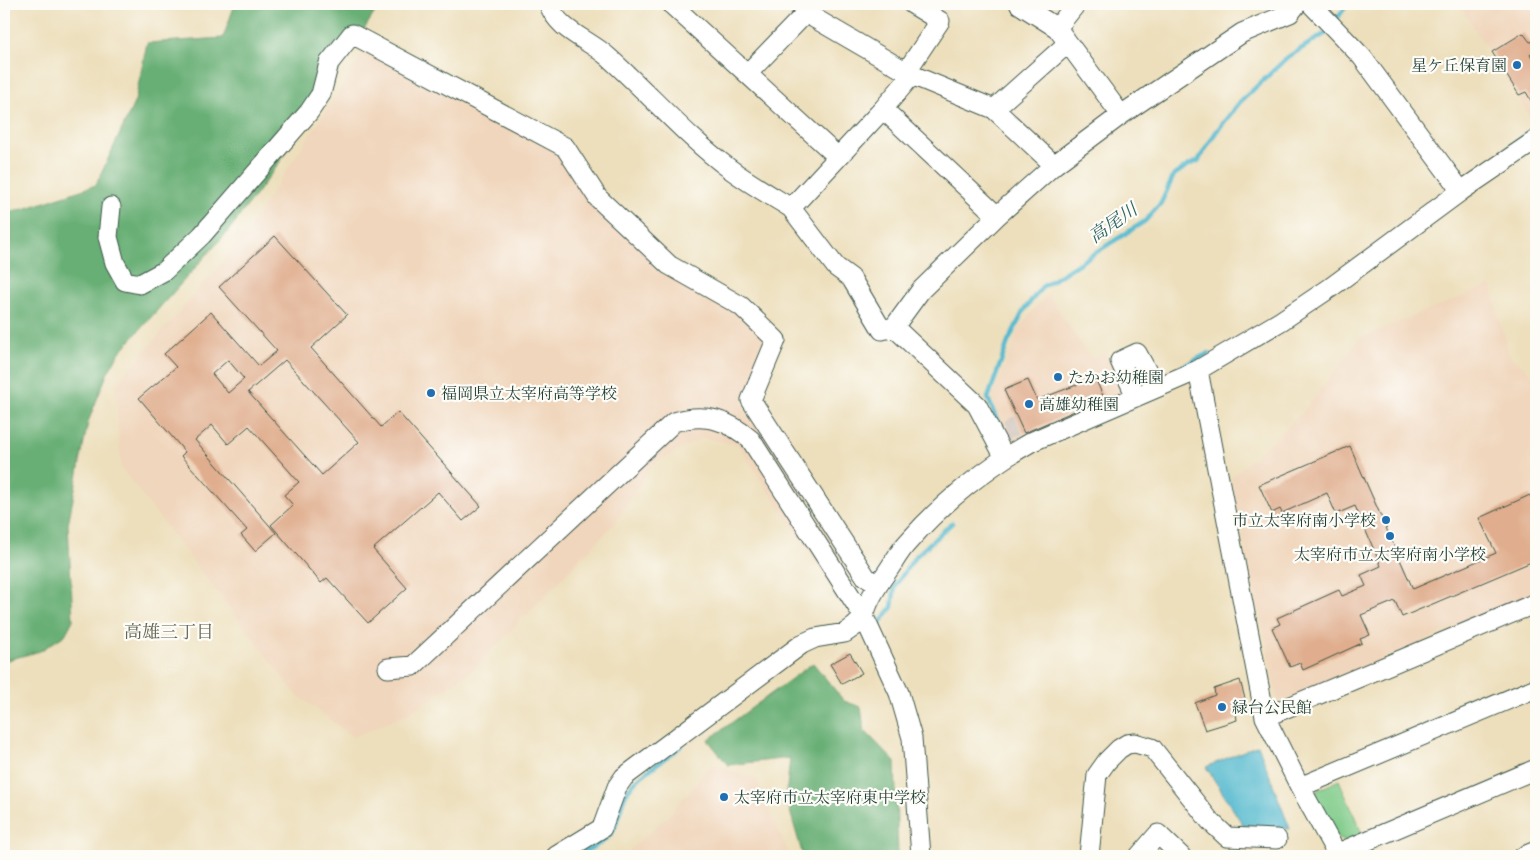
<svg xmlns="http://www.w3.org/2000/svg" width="1540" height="860" viewBox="0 0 1540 860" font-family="'Gentium Book Plus','Noto Serif JP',serif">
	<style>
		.built { fill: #f0d6bc }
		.industrial { fill: #cec2b9 }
		.green { fill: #7fcb89; stroke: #4f845e }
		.forest { fill: #67af75; stroke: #437654 }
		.water { fill: #4fb7cd; stroke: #377a80 }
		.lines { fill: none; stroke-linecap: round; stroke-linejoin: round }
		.stream { stroke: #4fb7cd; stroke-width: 4.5 }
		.building { fill: #e0ae8e; fill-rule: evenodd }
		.minor-casing { stroke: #3e5548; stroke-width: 21 }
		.minor { stroke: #fff; stroke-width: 19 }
		.poi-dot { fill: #1f6fb2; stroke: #fdfcf7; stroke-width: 2 }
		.labels { text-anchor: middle; stroke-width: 4.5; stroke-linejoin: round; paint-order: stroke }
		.poi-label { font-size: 16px; fill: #1f3d34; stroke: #fdfcf7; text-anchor: start }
		.water-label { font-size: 18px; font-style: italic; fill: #2d6262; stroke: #fdfcf7 }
		.neighbourhood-label { font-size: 18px; fill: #636554; stroke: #fdfcf7 }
	</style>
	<rect width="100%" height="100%" fill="#fdfcf7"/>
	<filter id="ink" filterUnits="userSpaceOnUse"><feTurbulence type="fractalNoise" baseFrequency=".02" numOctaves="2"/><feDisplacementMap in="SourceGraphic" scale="10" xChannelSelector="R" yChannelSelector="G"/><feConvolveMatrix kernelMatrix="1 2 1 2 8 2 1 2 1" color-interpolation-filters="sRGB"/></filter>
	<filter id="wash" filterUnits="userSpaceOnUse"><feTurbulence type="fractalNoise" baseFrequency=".0096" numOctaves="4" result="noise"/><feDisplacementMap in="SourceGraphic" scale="20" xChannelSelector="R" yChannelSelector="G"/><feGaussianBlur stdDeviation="1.12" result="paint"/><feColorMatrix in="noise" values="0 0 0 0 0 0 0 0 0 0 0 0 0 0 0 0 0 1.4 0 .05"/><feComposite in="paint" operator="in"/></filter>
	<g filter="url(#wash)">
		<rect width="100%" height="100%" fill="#eddfbc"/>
		<path class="built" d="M1459,4H1536V126Z
			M364,53L560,154L583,194L664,273L732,305L769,341L743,402L854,572L833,588L738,445L702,438L652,465L615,523L473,670L408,714L353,737L296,694L121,468L115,385L236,247Z
			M1491,285L1509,355L1536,377V593L1278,703L1231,478L1301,414L1361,337Z
			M1048,294L1091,359L1106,352L1123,395L1009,442L992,397L1019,329L1036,306Z
			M712,764L756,779L790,856H623L669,815Z"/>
		<path class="industrial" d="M1015,416L1023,434L1012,438L1005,421Z"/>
		<path class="green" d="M1339,780L1363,836L1347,842L1335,837L1312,793Z"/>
		<path class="forest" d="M235,4H369L375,12L277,166L229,230L119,353L107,374L88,422L68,524L73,620L65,635L40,651L4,661V212L24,209L96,185L135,101L147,43L223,38Z
			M813,663L844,701L861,707L864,730L895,762L898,856H803L786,797L790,758L728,765L708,740Z"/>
		<path class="water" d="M1258,745L1290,829L1243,825L1206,767Z"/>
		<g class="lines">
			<path class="stream" d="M1335,21L1348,4
				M1510,147L1529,133
				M1174,371L1209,353
				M1002,433L988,398L1008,342L1024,310L1042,287L1145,221L1161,203L1174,175L1187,166L1198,161L1216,132L1240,102L1288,57L1326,33L1329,29
				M880,623L892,607L895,586L915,557L952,523
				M573,856C584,851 598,847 607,838C621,826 618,800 632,785C644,772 666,758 681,746"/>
		</g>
		<g id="blocks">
			<path class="building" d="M1523,33L1530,42L1536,41V50L1530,54L1536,64V109L1526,92L1519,95L1492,52Z
				M275,236L347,315L311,348L381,427L398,412L481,506L463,521L438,492L373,549L407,588L368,623L327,578L321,583L271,525L293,505L284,495L299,482L249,426L228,444L212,425L195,440L276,533L255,551L241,535L247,530L181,456L185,452L139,398L176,367L164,354L211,312L259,366L277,351L219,287ZM228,360L244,379L228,393L212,374ZM285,360L359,442L322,475L248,392Z
				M1095,378L1104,398L1024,433L1004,390L1028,380L1037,400Z
				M1350,446L1413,589L1496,553L1479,518L1530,495L1536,510V560L1402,617L1395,601L1361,615L1370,635L1360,639L1362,643L1303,670L1300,663L1290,667L1272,628L1280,624L1277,618L1339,590L1342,596L1366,586L1361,575L1381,566L1355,506L1336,514L1327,493L1282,513L1280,509L1272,513L1259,485Z
				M850,653L862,673L842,684L830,664Z
				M1240,680L1248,710L1236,713L1237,720L1205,730L1195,703L1215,695L1214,689Z"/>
		</g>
	</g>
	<g filter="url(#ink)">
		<use href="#blocks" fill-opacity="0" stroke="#3e5548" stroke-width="1"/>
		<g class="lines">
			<g class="minor-casing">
				<path id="minor" d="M549,4C557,30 588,39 607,56C648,92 686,137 730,169C749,183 770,195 791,208L883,109L912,75
					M671,4L838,157
					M1019,4L1057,28L1121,115
					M1311,4L1362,57L1461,191
					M1057,28L1076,4
					M906,72L940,21L912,4
					M748,73L803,16L809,15L912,75L994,109L1054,165
					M883,109L997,216
					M994,109L1068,43
					M111,207L108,237L115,263L125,281L140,284L164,271L202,235L309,112L321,94L329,63L352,34L565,147L598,198L669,265L741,306L776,340L751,400L866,577L878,585
					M791,208L836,267L851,278L882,330L894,327
					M1198,370L1265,717L1300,787L1338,856
					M1136,397L1120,361L1137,353L1156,388
					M1005,458L977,405L894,327L921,290L997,216L1054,165L1121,115L1242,33L1290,13L1297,4
					M388,668L413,666L674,422C705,412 728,420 751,440L864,617L855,626L845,633L815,638L802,644L624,777L617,787L602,828L556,856
					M1265,717L1536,603
					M1300,787L1536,688
					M1336,854L1536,769
					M921,856L912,738L899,693L864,617C867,601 877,586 887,572C894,562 900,550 909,541C942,503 987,467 1031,442L1198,370L1281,321L1330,288L1461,191L1536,140
					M1089,856L1097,775L1107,761L1119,749L1127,744L1135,743L1152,748L1210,821L1227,837L1277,839
					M1139,856L1158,834L1181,856
					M1524,856L1536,851"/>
			</g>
			<use href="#minor" class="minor"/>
		</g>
	</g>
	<g class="poi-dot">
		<circle cx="1517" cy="65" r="5"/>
		<circle cx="1058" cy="377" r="5"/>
		<circle cx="431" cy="393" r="5"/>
		<circle cx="1029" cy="404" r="5"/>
		<circle cx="1386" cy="520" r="5"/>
		<circle cx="1390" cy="536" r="5"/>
		<circle cx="1222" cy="707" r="5"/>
		<circle cx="724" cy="797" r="5"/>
	</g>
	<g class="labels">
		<g class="poi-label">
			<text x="1507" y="71" text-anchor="end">星ケ丘保育園</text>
			<text x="1068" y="383">たかお幼稚園</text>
			<text x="441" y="399">福岡県立太宰府高等学校</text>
			<text x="1039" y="410">高雄幼稚園</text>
			<text x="1376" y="526" text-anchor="end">市立太宰府南小学校</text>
			<text x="1390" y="560" text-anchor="middle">太宰府市立太宰府南小学校</text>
			<text x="1232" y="713">緑台公民館</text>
			<text x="734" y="803">太宰府市立太宰府東中学校</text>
		</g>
		<g class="water-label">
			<text transform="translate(1113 223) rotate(-35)" y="6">高尾川</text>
		</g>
		<g class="neighbourhood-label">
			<text x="169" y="638">高雄三丁目</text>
		</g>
	</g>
	<rect width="1540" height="860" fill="none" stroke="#fdfcf7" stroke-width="20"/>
</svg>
